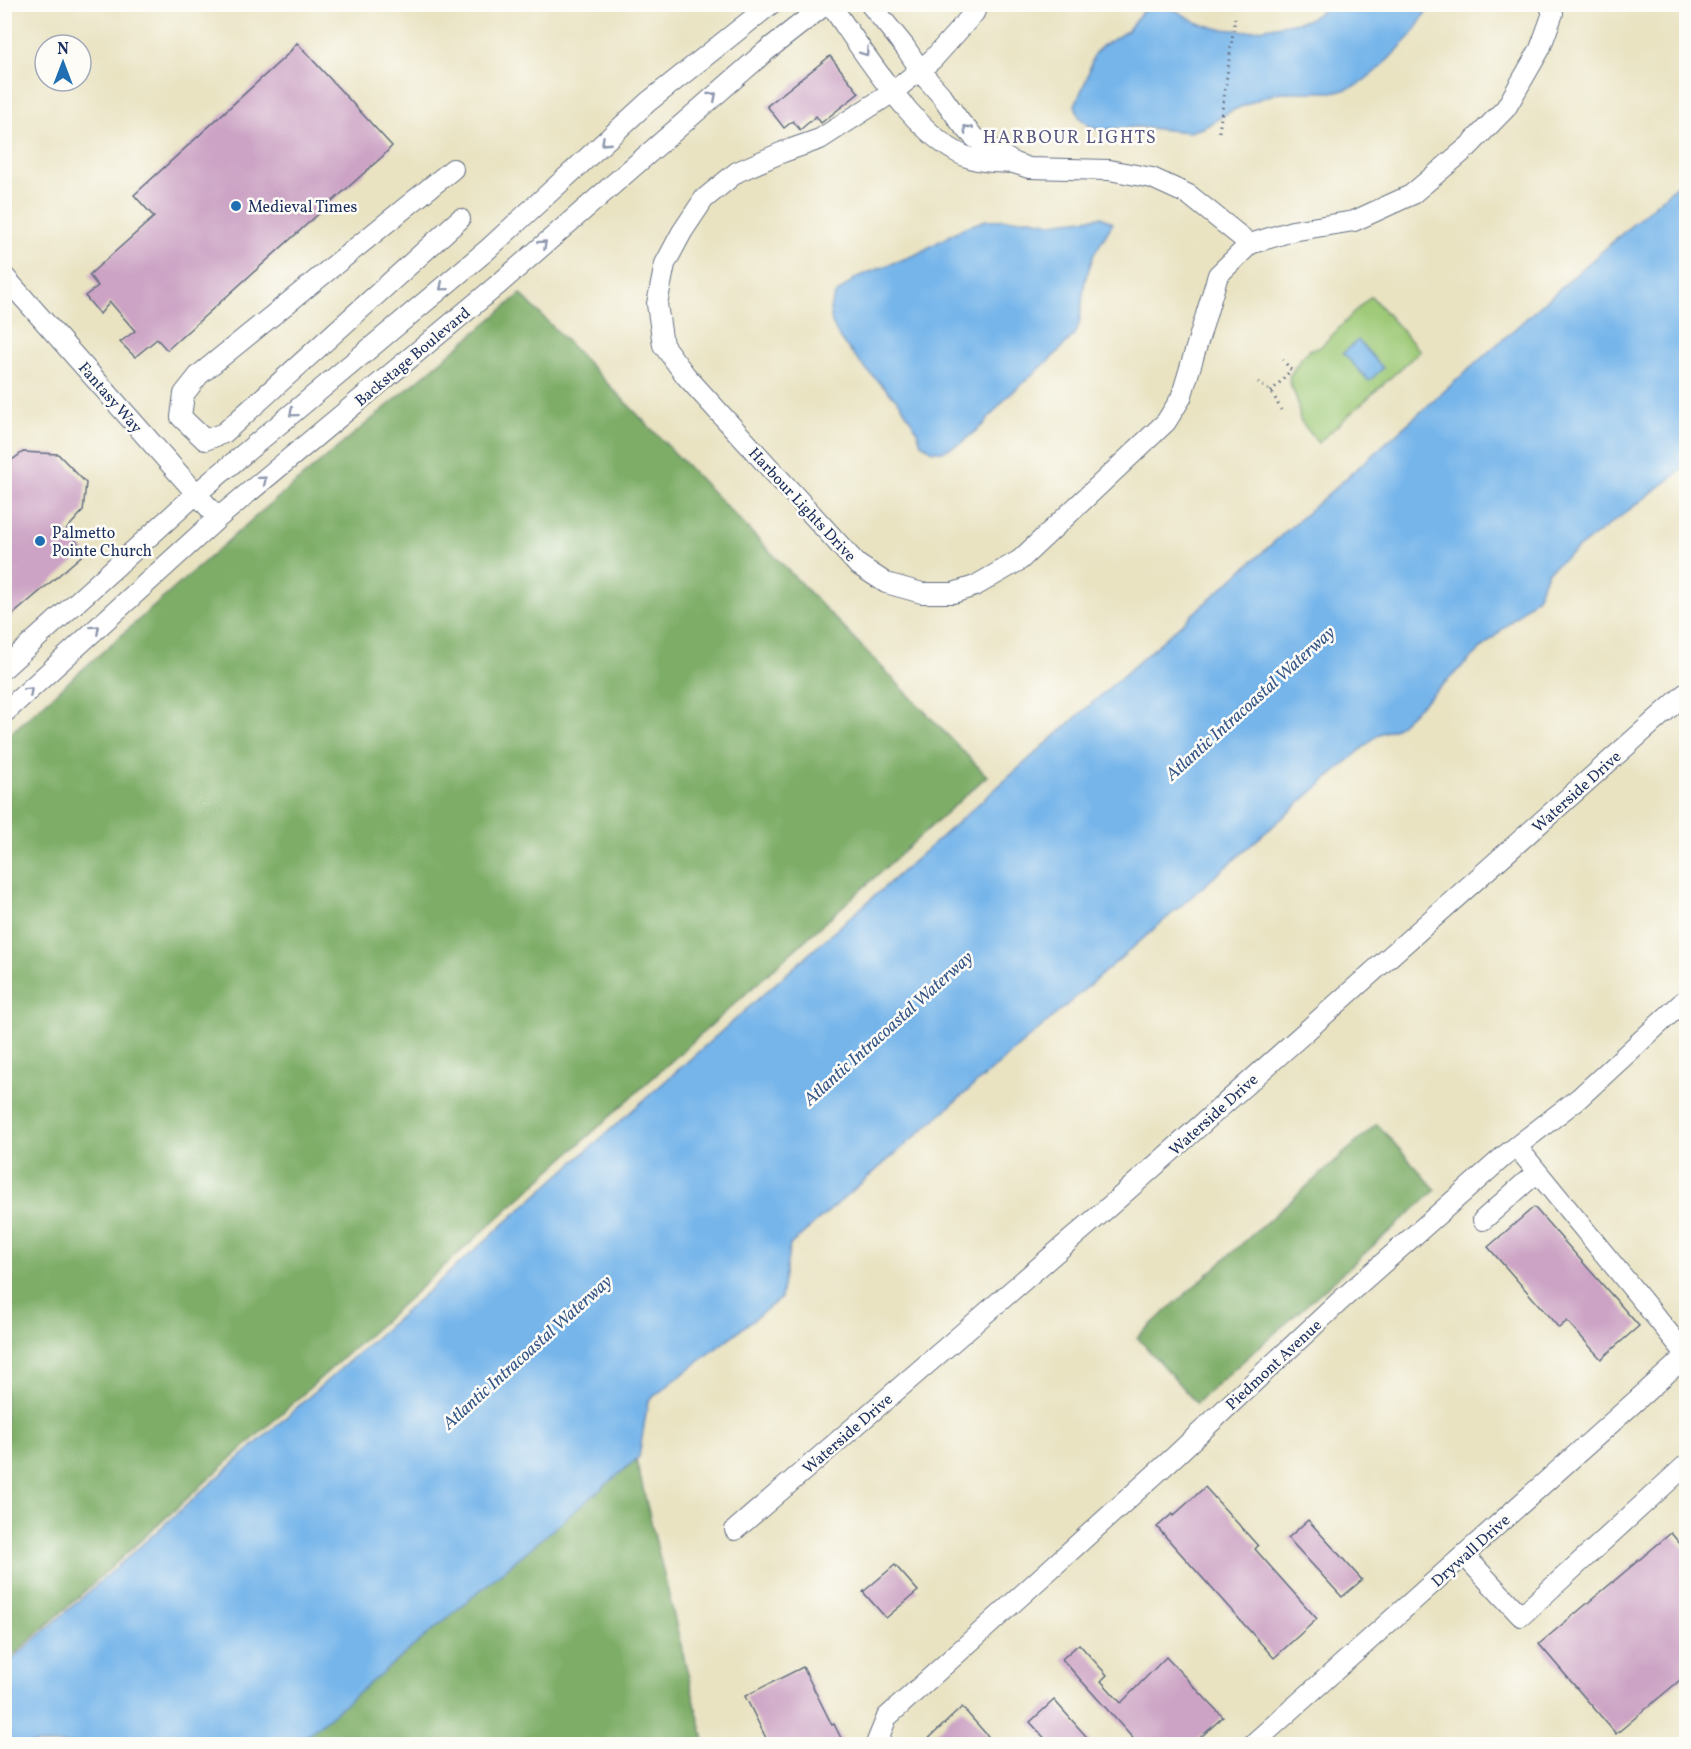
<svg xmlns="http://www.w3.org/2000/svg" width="1691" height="1749" viewBox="0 0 1691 1749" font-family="Vollkorn,serif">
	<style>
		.green { fill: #9dc976; stroke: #5c7c6a; stroke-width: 1.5 }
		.forest { fill: #7ead67; stroke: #4c6e62; stroke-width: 1.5 }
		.water { fill: #76b5ea; stroke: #4872a4; stroke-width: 1.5 }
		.building { fill: #cca3c4 }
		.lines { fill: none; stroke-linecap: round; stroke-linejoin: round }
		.minor-casing { stroke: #636e81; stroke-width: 22 }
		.path { stroke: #636e81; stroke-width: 3; stroke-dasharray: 1.5 4.5; stroke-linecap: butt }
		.minor { stroke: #fff; stroke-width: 20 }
		.oneway { stroke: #8d97ae }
		.poi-dot { fill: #1f6fb2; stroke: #fdfcf7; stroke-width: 2 }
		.labels { text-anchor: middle; stroke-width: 5; stroke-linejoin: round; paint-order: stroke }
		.poi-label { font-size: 16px; fill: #1b2f5e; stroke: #fdfcf7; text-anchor: start }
		.street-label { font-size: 16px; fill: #1b2f5e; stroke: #fdfcf7 }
		.neighbourhood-label { font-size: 18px; letter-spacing: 1.5px; fill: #595882; stroke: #fdfcf7 }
		.water-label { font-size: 18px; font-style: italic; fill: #365788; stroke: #fdfcf7 }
	</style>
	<rect width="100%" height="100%" fill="#fdfcf7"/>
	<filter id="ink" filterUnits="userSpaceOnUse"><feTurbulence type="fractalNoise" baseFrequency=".0167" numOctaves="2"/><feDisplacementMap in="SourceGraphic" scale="12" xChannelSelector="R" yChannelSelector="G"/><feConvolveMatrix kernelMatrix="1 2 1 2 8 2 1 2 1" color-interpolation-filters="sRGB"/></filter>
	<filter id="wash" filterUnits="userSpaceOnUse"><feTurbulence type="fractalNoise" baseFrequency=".008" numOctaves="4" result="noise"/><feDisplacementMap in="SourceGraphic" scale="24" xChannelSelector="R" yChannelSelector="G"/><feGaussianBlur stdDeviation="1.35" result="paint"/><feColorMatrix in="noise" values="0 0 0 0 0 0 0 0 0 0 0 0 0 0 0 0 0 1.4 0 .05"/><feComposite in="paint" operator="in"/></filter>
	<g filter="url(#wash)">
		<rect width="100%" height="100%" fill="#e9e3c2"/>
		<path class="green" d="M1371,296L1420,351L1318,443L1300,420L1297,400L1289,381L1290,375L1302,357L1311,349L1319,348C1338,331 1352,313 1371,296Z"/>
		<path class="forest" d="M521,294L987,776L5,1663V738L256,516Z
			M1377,1124L1436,1190L1196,1403L1137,1337Z
			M633,1447L705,1744H285Z"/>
		<path class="water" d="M1155,5L1168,6L1198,23L1220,29L1250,31L1307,20L1332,5H1430L1412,35L1381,67L1358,85L1338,92H1280L1262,98L1231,111L1203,128L1189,132L1137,127L1100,130L1089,126L1079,117L1075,105L1087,78L1094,54L1102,46L1127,31L1146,7Z
			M1686,177V467L1548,571L1537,597L1396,728L1379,734L790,1245L781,1298L648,1401L639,1457L297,1744H5V1666Z
			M1101,217L1113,223L1094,254L1085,280L1079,325L1073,336L1055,355L1006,398L983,425L961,443L943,451H933L921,443L916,429L900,403L865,368L840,339L832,323L830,308L835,295L857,277L917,254L963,228L986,220L1031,219L1051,223Z
			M1358,340L1383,368L1369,381L1343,353Z"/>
		<g id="blocks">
			<path class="building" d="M297,43L392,146L383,156L167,350L157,339L135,357L120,342L135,331L110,302L100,314L85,296L98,286L89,275L154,217L134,195L288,54Z
				M830,56L859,93L821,123L816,116L800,130L793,121L784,128L767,106Z
				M23,452L58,454L86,483L83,511L66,530L86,552L4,622V466Z
				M1534,1207L1639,1326L1601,1359L1567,1321L1559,1328L1488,1247Z
				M1205,1487L1258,1546L1255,1549L1317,1619L1274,1658L1157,1527L1172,1514L1173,1516Z
				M1308,1520L1362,1580L1342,1597L1288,1538Z
				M1671,1533L1686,1551V1675L1616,1734L1539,1644Z
				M895,1565L918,1591L886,1618L863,1592Z
				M1079,1644L1107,1675L1101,1681L1121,1703L1166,1657L1223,1717L1193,1744H1138L1062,1659Z
				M803,1667L832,1725L834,1724L844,1744H769L745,1696Z
				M1054,1700L1093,1744H1050L1030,1722Z
				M962,1707L995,1744H923Z"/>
		</g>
	</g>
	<g filter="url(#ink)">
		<use href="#blocks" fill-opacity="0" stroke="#636e81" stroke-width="1.5"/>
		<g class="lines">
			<g class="minor-casing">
				<path id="minor" d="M830,4C863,50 918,143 973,159C986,163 1000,162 1014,163
					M870,4L905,47L925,77L941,95L961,123L974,137L1014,163L1029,168L1109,170L1152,178L1189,195L1250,244L1292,231L1354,221L1411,195L1468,147L1506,108L1540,49L1553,13L1549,4
					M978,4L974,13L933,59L893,92L820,139L783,152L737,172L704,199L682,232L665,264L657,304L663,345L686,376L857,564L886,583L922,593H953L975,586L1020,560L1166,422L1181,398L1218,275L1250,244
					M453,169L199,375L184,394L181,417L205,440L224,433L460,219
					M4,276L218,518
					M4,668L196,494L487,250L648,102L771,4
					M4,713L218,518L500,283L766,51L826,4
					M1517,1147L1686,1354
					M1483,1220L1537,1172
					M735,1530L1112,1204L1686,693
					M1464,1555L1521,1616L1686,1465
					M876,1744L887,1717L1173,1458L1340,1301L1503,1157L1579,1098L1686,999
					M1253,1744L1686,1356"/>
			</g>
			<path class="path" d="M1219,132L1235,18
				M1258,382L1273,394L1281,410
				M1271,392L1291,370L1283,360"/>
			<use href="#minor" class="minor"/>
		</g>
		<defs><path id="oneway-chevron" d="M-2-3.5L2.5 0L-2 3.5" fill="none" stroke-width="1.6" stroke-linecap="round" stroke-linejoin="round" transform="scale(1.5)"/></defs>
		<g class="oneway">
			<use href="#oneway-chevron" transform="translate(865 52) rotate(54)"/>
			<use href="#oneway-chevron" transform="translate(713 96) rotate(-41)"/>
			<use href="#oneway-chevron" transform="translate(967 129) rotate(-132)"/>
			<use href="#oneway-chevron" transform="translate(605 142) rotate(137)"/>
			<use href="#oneway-chevron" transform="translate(543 244) rotate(-42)"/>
			<use href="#oneway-chevron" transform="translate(443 287) rotate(140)"/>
			<use href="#oneway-chevron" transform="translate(293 413) rotate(140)"/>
			<use href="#oneway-chevron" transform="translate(263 480) rotate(-40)"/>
			<use href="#oneway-chevron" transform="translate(96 629) rotate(-42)"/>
			<use href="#oneway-chevron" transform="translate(29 691) rotate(-42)"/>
		</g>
	</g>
	<g class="poi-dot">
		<circle cx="236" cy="206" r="6"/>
		<circle cx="40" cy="541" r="6"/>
	</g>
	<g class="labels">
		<g class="poi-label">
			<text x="248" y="212">Medieval Times</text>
			<text x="52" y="538">Palmetto<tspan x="52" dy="18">Pointe Church</tspan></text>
		</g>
		<g class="street-label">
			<text transform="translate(412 356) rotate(-40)" y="6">Backstage Boulevard</text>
			<text transform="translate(111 397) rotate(49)" y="6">Fantasy Way</text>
			<text transform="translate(803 504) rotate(47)" y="6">Harbour Lights Drive</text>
			<text transform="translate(1576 791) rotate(-42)" y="6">Waterside Drive</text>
			<text transform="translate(1213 1114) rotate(-42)" y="6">Waterside Drive</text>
			<text transform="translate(1273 1364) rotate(-43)" y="6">Piedmont Avenue</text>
			<text transform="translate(847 1433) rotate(-41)" y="6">Waterside Drive</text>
			<text transform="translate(1470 1550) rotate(-42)" y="6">Drywall Drive</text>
		</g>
		<g class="neighbourhood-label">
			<text x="1070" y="143">HARBOUR LIGHTS</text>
		</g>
		<g class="water-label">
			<text transform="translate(1250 703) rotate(-42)" y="6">Atlantic Intracoastal Waterway</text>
			<text transform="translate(888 1028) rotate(-42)" y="6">Atlantic Intracoastal Waterway</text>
			<text transform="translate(527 1352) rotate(-42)" y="6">Atlantic Intracoastal Waterway</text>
		</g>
	</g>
	<rect width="1691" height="1749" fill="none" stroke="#fdfcf7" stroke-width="24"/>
	<g transform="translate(63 63)"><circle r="28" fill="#fdfcf7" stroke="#a3aaba" stroke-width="1.5"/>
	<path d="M0-4.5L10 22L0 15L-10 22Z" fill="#1f6fb2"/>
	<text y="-9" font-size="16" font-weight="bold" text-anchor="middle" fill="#1b2f5e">N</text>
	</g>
</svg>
